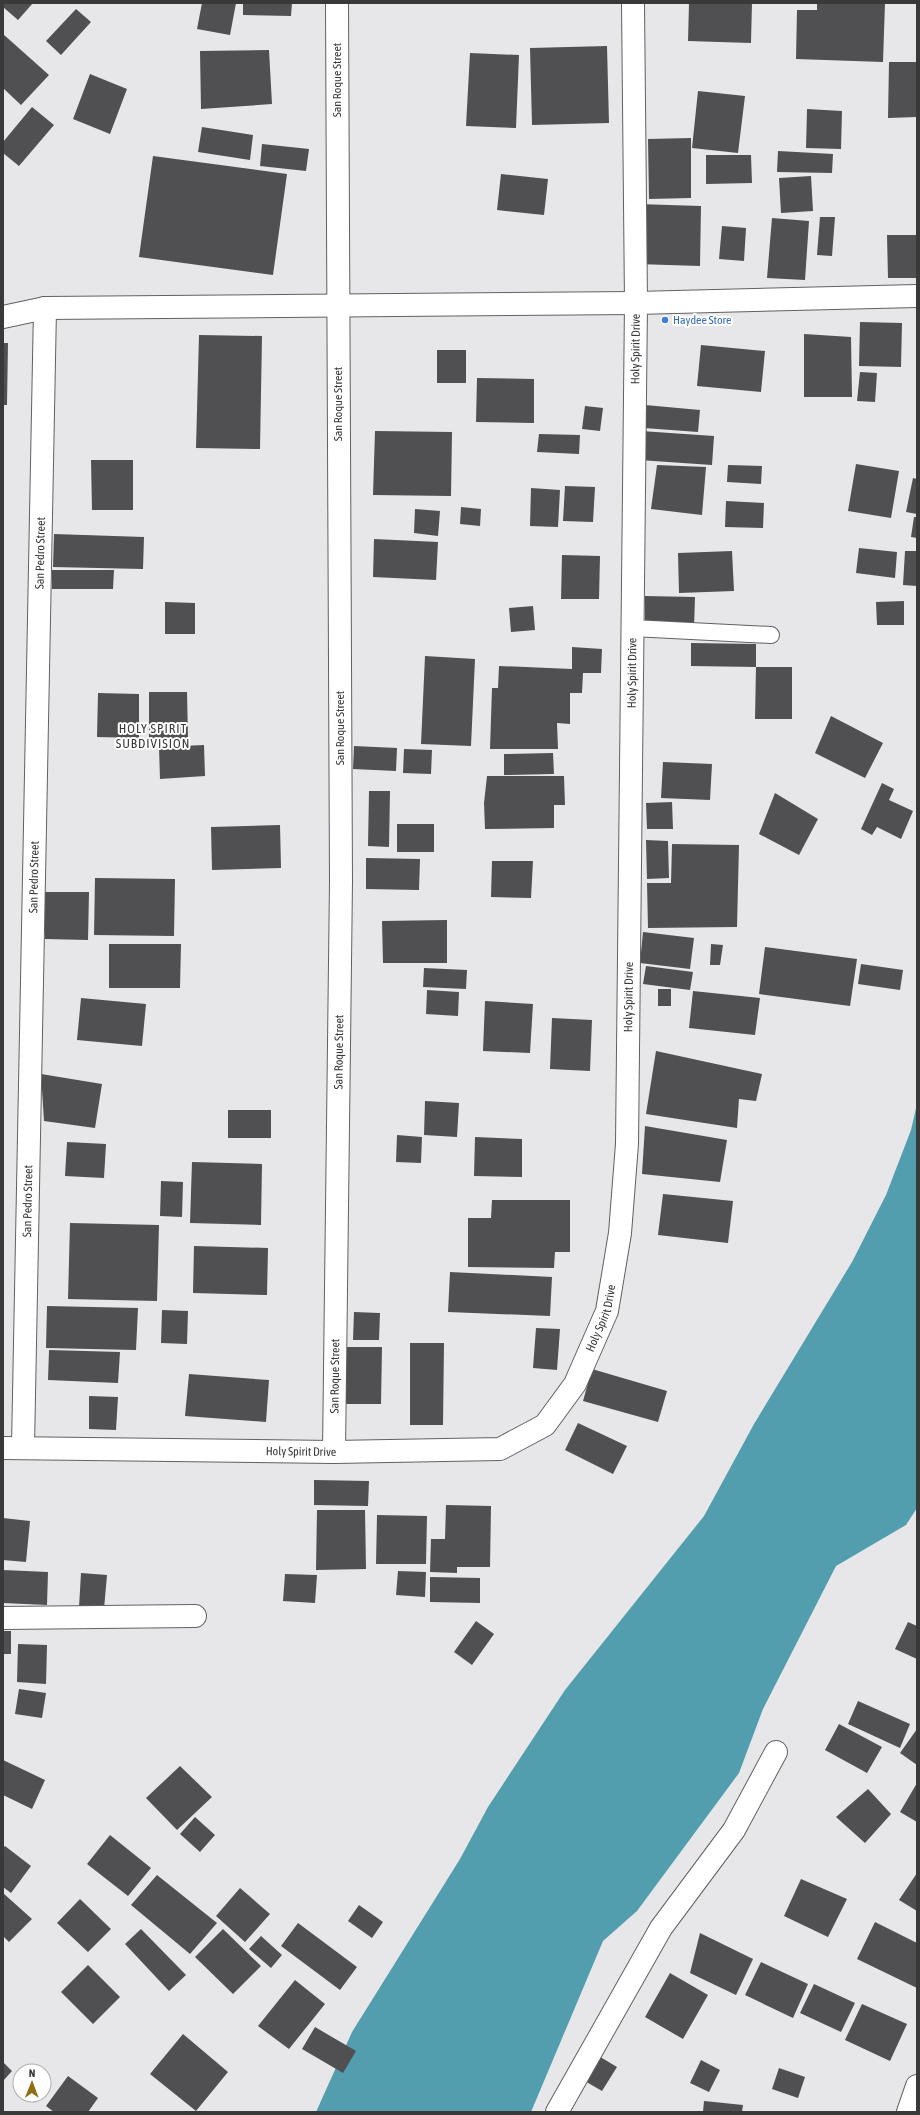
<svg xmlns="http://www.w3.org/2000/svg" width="920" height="2115" viewBox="0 0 920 2115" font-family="'Asap Condensed',sans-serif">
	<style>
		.water { fill: #539eae }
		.building { fill: #504f51 }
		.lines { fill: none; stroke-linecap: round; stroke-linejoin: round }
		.lane-casing { stroke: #606162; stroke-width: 18 }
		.street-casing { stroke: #606162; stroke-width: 24 }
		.lane { stroke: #fff; stroke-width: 16 }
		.street { stroke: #fff; stroke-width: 22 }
		.shop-dot { fill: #3f7fe0; stroke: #fff; stroke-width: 1.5 }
		.labels { text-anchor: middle; stroke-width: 4; stroke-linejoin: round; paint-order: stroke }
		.street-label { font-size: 12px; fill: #39393a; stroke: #fff }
		.shop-label { font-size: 12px; fill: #366cbe; stroke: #fff; text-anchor: start }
		.neighbourhood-label { font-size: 13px; letter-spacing: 1px; fill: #39393a; stroke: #fff }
	</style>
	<rect width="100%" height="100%" fill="#e7e7e9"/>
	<path class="water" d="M917,1104V1508L906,1525L836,1566L763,1709L739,1773L637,1911L603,1941L531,2112H316L352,2032L460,1859L488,1807L565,1690L704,1516L754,1424L852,1262L886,1195L911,1130Z"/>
	<path class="building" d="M3,3H33L18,20L3,7Z
		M202,3H236L230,35L197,29Z
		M243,3H292L291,16L243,15Z
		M689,3H752L751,43L688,41Z
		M817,3H885L883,62L796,59L797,10H817Z
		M76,9L91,22L61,55L46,41Z
		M3,34L49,75L21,105L3,88Z
		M607,46L609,123L532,125L530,48Z
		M269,50L272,104L201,109L200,51Z
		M470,53L519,55L516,128L466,126Z
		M889,62H917V117L888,118Z
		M90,74L127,89L110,134L73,119Z
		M698,91L745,96L738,153L692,148Z
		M32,107L54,125L19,166L3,153V142Z
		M807,109L842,111L841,149L806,148Z
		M202,127L253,135L250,160L198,152Z
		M691,138V198L649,199L648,139Z
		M262,144L309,149L306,171L260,166Z
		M778,151L833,154L832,173L777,172Z
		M706,155H751L752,183L706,184Z
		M153,156L287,174L273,275L139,257Z
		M501,174L548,179L544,215L497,210Z
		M811,176L813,211L781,213L779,178Z
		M637,204L701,206L700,266L636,264Z
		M820,217H835L832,256L817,255Z
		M772,218L809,221L805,280L767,278Z
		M722,226L746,228L744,261L719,259Z
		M887,235H917V278H888Z
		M860,322L902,323L901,367L859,366Z
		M804,334L851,337L852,397H804Z
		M199,335L262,336L260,449L196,448Z
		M3,343H8L7,405H3Z
		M701,345L765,351L761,392L697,386Z
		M437,350H466V383H437Z
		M860,372L877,373L875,402L857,401Z
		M477,378L534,379V423L476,422Z
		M645,405L700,410L698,432L644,428Z
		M585,406L603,408L600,431L582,429Z
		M375,431L452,432L451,496L373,495Z
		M641,431L714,436L712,465L639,460Z
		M539,434L580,435L579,454L537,452Z
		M91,460H133V510H92Z
		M856,464L899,471L891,518L848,511Z
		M657,465L706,467L702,515L651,509Z
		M728,465L762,466L761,484L727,482Z
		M913,478L917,479V514L906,512Z
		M565,486L595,487L593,522L563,521Z
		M531,488L560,490L558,527L530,526Z
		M726,501L764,503L763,528L725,527Z
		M461,507L481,509L480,526L460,524Z
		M415,509L440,511L438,536L414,533Z
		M914,517H917V538L911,537Z
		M54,534L144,537L143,569L53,567Z
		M374,539L438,542L436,580L373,577Z
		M859,548L897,552L895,578L856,573Z
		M732,551L734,591L679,593L678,553Z
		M905,551H917V586L903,585Z
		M562,555L600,556L599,599H561Z
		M52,570H114L113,589H52Z
		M645,596L695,597L694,628L645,627Z
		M904,601V625H877L876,602Z
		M165,602L195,603V634H165Z
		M533,606L535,630L511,632L509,608Z
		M691,643L756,644V667L691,666Z
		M572,647L602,649L601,673H583L582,693H570V724L557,723L558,749H490L492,688H498L499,666L572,669Z
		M425,656L475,659L471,746L421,744Z
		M756,667H792V719H755Z
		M149,692H187L188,739H149Z
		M98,693L139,694V738L97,737Z
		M831,716L883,743L865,778L815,753Z
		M204,745L205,776L160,779L159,747Z
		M354,746L397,748L396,771L353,769Z
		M404,749L432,750L431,774L403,773Z
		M553,753L554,774L504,775V754Z
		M663,762L712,764L710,800L661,798Z
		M487,776H564L565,805H554V828L485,829L484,803Z
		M882,783L894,789L889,800L913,811L901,839L877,827L872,835L861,829Z
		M369,791H390L389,847L368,846Z
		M775,793L818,819L799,855L759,834Z
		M672,802L673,829H647L646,803Z
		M397,824H434V852H397Z
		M280,825L281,868L212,870L211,827Z
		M646,840L668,841L669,878L647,879Z
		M672,844L739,845L737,927L648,928L647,883H671Z
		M366,858L420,859L419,890L366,889Z
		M492,861H533L531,898L491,897Z
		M95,878L175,879L174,936L94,935Z
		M45,892H89L88,940L45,939Z
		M447,920V963H383L382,921Z
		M643,932L694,938L690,969L640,963Z
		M109,944H181L180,988H109Z
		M711,944L723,945L720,965H710Z
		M765,947L857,959L850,1006L759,994Z
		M861,964L903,970L900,990L858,984Z
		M646,966L693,972L690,990L643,984Z
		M424,968L467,970L466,989L423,987Z
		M658,989H671V1006H658Z
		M427,990L459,992L458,1016L426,1014Z
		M693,991L760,998L755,1035L689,1028Z
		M81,998L146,1004L142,1046L77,1040Z
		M485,1001L533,1004L530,1053L483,1051Z
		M552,1018L592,1020L590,1071L550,1069Z
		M656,1051L762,1074L756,1101L739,1099L737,1128L646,1114Z
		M41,1074L102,1084L95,1128L44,1121Z
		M425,1101L459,1103L457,1137L424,1135Z
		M228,1110H271V1138H228Z
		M645,1126L727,1140L720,1182L642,1174Z
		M397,1135L422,1137L421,1163L396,1162Z
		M475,1137L522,1139V1177L474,1176Z
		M67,1142L106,1144L104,1178L65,1176Z
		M192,1162L262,1164L261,1225L190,1223Z
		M161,1181L183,1182L182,1217L160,1216Z
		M663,1194L733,1201L728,1243L658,1235Z
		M492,1200H570V1252H555L554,1268L468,1267V1218H491Z
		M70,1223L159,1225L157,1301L68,1299Z
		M194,1246L268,1248L267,1295L193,1293Z
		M450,1272L552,1277L550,1316L448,1312Z
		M47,1306L138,1308L136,1350L46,1348Z
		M162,1310L188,1311L187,1344L161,1343Z
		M354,1312L380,1313L379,1340H353Z
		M536,1328L560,1329L557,1370L533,1368Z
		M410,1343H444L443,1425H410Z
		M346,1347H382L381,1404H345Z
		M49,1350L120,1352L118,1383L48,1380Z
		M592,1369L667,1391L658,1422L583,1401Z
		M189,1374L269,1380L266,1422L185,1416Z
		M89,1396L118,1397L116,1430L89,1429Z
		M578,1423L627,1446L613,1474L565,1450Z
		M314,1480L369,1481L368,1506L314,1505Z
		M446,1505L491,1506L490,1567H457V1573L430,1572L431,1539H445Z
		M317,1510H365L366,1569L316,1570Z
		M377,1515L427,1516L426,1564H376Z
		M3,1518L30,1521L26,1562L3,1560Z
		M3,1570L48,1572L47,1605L3,1603Z
		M398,1571L426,1572L425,1597L396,1595Z
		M81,1573L107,1575L104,1609L79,1607Z
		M285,1574L317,1575L315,1603L283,1601Z
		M430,1577L480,1578V1603L430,1602Z
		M476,1621L494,1634L472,1665L454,1652Z
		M908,1622L917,1626V1659L895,1649Z
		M3,1631H11V1654H3Z
		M18,1644L47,1645L46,1684L17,1682Z
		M19,1689L46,1693L42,1718L15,1714Z
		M858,1701L910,1724L900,1748L848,1724Z
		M839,1724L882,1747L867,1773L825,1750Z
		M917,1729V1765L900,1753Z
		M3,1760L45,1780L32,1809L3,1795Z
		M180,1766L212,1797L177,1830L146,1798Z
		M917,1783V1822L900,1812Z
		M868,1789L891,1814L865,1843L836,1817Z
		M195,1817L215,1835L200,1852L180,1834Z
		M110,1835L151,1868L128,1896L87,1864Z
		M5,1846L31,1866L11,1893L3,1887V1848Z
		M917,1873V1911L899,1900Z
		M157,1875L217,1923L190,1954L131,1905Z
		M801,1879L847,1899L828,1937L784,1916Z
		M240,1888L270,1914L245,1942L216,1916Z
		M3,1893L32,1919L9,1942L3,1936Z
		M80,1899L111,1929L88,1952L57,1923Z
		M359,1905L383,1922L372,1938L348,1921Z
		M875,1922L917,1943V1988L857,1959Z
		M298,1923L357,1967L340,1990L281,1946Z
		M141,1929L186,1975L169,1991L125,1944Z
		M223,1929L261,1966L233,1994L195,1957Z
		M700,1933L753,1959L736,1995L690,1973Z
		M261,1936L282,1955L271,1968L249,1949Z
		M761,1962L808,1984L793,2018L745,1995Z
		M88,1965L120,1997L93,2024L61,1992Z
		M670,1973L708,1995L683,2039L645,2017Z
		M295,1980L325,2004L289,2049L258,2026Z
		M814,1984L855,2003L841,2032L800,2013Z
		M862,2004L907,2024L890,2061L845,2040Z
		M315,2027L356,2051L343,2073L302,2049Z
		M183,2034L228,2072L196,2111L150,2074Z
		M597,2055L617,2067L602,2091L583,2080Z
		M701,2060L720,2070L709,2092L690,2083Z
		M3,2062L12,2071L3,2081Z
		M779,2068L805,2077L798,2098L772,2089Z
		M68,2076L98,2098L88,2112H54L46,2106Z
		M704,2101L743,2105L742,2112H703Z"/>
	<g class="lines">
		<g class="lane-casing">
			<path id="lane" d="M632,628L771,635"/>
		</g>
		<g class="street-casing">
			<g id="street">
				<path d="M3,317L45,308L636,303L917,296"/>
				<path id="s1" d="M23,1447L45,308"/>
				<path id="s2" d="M3,1448L334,1452L500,1449L545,1425L575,1384L607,1311L620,1233L627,1144L636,303L633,3"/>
				<path id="s3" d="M334,1452L341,881L337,3"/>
				<path d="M3,1618L195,1616"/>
				<path d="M557,2112L661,1928L734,1830L776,1752"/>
				<path d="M908,2112L917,2086"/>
			</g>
		</g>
		<use href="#lane" class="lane"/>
		<use href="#street" class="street"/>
	</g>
	<circle class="shop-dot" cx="665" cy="320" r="4"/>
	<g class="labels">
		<g class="street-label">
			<text transform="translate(337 80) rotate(-90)" y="4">San Roque Street</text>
			<text dy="4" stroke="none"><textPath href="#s2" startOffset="1642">Holy Spirit Drive</textPath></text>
			<text transform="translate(338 404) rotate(-90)" y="4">San Roque Street</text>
			<text dy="4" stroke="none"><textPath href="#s1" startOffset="894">San Pedro Street</textPath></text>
			<text dy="4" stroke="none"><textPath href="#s2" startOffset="1318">Holy Spirit Drive</textPath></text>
			<text transform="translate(340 728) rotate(-90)" y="4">San Roque Street</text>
			<text dy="4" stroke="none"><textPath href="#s1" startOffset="570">San Pedro Street</textPath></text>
			<text dy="4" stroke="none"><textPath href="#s2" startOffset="994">Holy Spirit Drive</textPath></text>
			<text dy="4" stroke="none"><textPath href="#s3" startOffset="400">San Roque Street</textPath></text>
			<text dy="4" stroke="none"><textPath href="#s1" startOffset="246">San Pedro Street</textPath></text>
			<text dy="4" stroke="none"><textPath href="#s2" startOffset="670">Holy Spirit Drive</textPath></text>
			<text dy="4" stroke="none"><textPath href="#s3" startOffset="76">San Roque Street</textPath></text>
			<text dy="4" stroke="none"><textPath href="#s2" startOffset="298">Holy Spirit Drive</textPath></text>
		</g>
		<g class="shop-label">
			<text x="673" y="324">Haydee Store</text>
		</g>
		<g class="neighbourhood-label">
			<text x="153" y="733">HOLY SPIRIT<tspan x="153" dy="15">SUBDIVISION</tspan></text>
		</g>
	</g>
	<rect width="920" height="2115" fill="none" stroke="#39393a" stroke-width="8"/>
	<g transform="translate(32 2083) rotate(1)"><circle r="19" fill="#ffffff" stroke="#b0b0b0"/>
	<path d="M0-3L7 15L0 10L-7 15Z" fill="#916d13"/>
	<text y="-6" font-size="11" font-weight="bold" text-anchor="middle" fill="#39393a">N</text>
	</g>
</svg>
